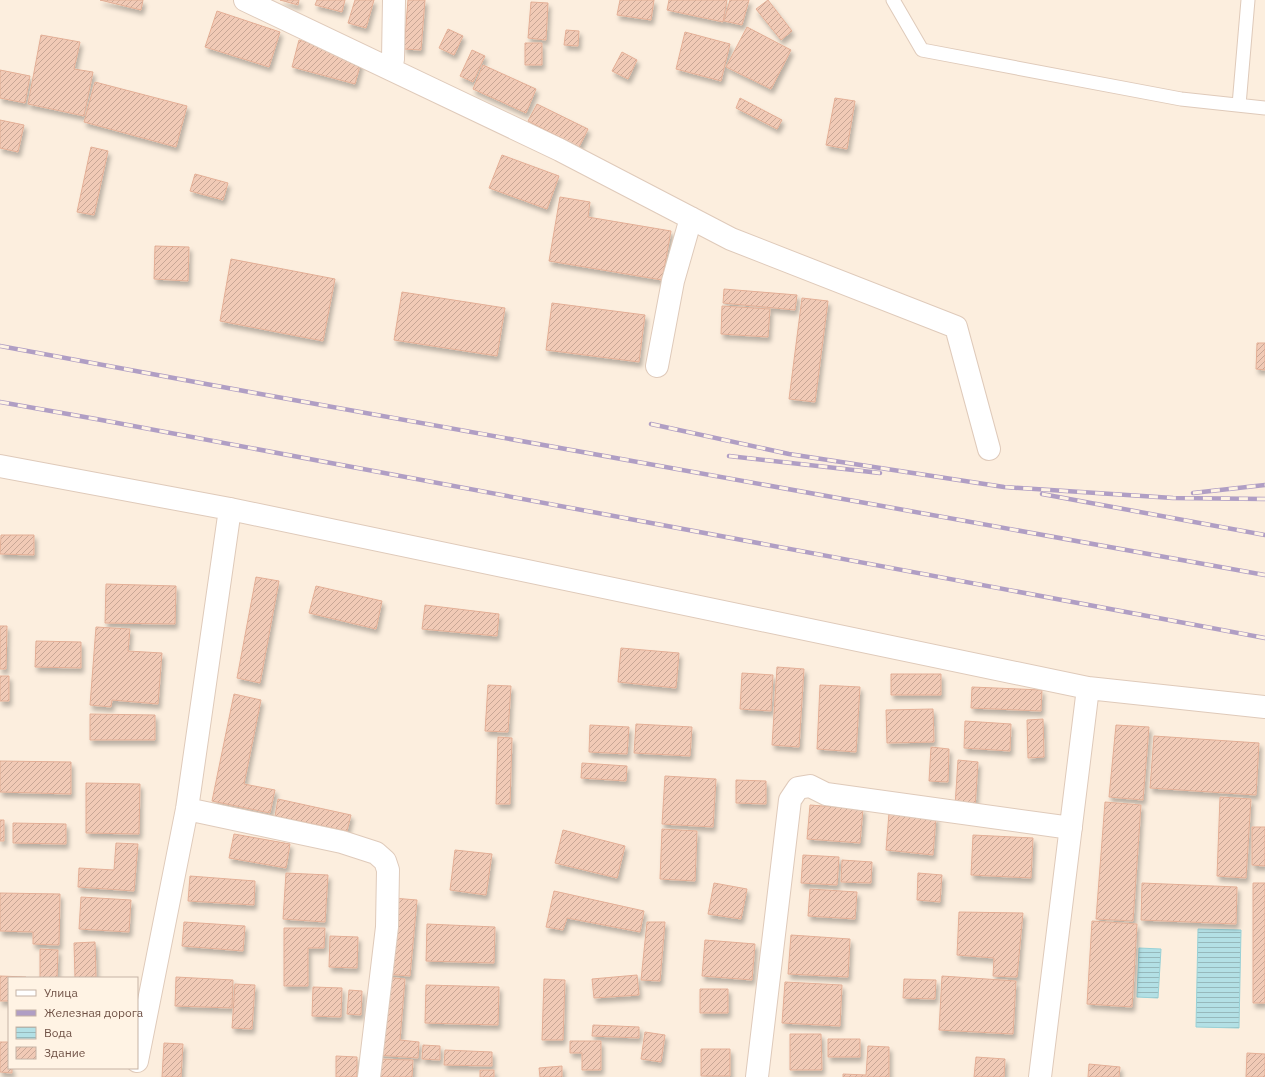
<svg xmlns="http://www.w3.org/2000/svg" width="1265" height="1077" viewBox="0 0 1265 1077" font-family="'IBM Plex Sans',sans-serif">
	<style>
		.water { fill: url(#water-rules); stroke: #99d1d6 }
		.building { fill: url(#building-hatch); stroke: #e4af96; filter: url(#shadow) }
		.lines { fill: none; stroke-linecap: round; stroke-linejoin: round }
		.lane-casing { stroke: #dfcaba; stroke-width: 15 }
		.street-casing { stroke: #dfcaba; stroke-width: 24 }
		.lane { stroke: #fff; stroke-width: 13 }
		.street { stroke: #fff; stroke-width: 22 }
		.rail-casing { stroke: #b09ec4; stroke-width: 4.5 }
		.rail { stroke: #fff3e4; stroke-width: 3; stroke-dasharray: 9; stroke-linecap: butt }
	</style>
	<defs>
		<pattern id="water-rules" width="6" height="5" patternUnits="userSpaceOnUse"><rect width="6" height="5" fill="#b3e0e5"/><path d="M0 2.5h6" fill="none" stroke="#96b8bb"/></pattern>
		<pattern id="building-hatch" width="6" height="6" patternUnits="userSpaceOnUse"><rect width="6" height="6" fill="#f1cab6"/><path d="M-1 1l2-2M0 6l6-6M5 7l2-2" fill="none" stroke="#c8a796"/></pattern>
		<filter id="shadow"><feDropShadow dx="2.5" dy="4.5" stdDeviation="2" flood-color="#0004"/></filter>
	</defs>
	<rect width="100%" height="100%" fill="#fceede"/>
	<path class="water" d="M1198,929L1241,930L1239,1028L1196,1027Z
		M1139,948L1161,949L1158,998L1137,997Z"/>
	<path class="building" d="M100,0H143L141,10Z
		M280,0H299L298,5Z
		M317,0H345L342,12L315,5Z
		M355,0H374L366,28L348,23Z
		M408,0H425L421,50L404,49Z
		M620,0H654L651,20L617,15Z
		M669,0H727L723,22L667,10Z
		M730,0H749L742,25L724,21Z
		M768,0L792,31L781,40L756,9Z
		M531,2L548,3L546,40L528,38Z
		M217,11L280,32L269,67L205,47Z
		M747,27L791,50L771,89L726,67Z
		M448,29L463,36L454,55L439,48Z
		M566,30L579,31L578,46L564,45Z
		M685,32L730,44L721,81L676,69Z
		M41,35L80,42L74,69L93,72L84,116L28,104Z
		M299,40L362,58L355,84L292,67Z
		M525,43H542V65H525Z
		M472,50L485,56L473,82L460,76Z
		M622,52L637,60L628,79L612,71Z
		M483,65L536,89L526,113L473,89Z
		M0,70L30,76L25,103L0,98Z
		M95,82L187,106L176,147L84,122Z
		M740,98L782,120L777,129L736,108Z
		M835,98L855,101L847,149L826,145Z
		M537,104L588,129L579,147L528,121Z
		M0,120L24,125L18,152L0,148Z
		M91,147L108,151L94,215L77,212Z
		M502,155L559,176L547,209L489,188Z
		M195,174L228,183L223,200L190,191Z
		M560,197L590,202L588,217L671,231L662,280L549,261Z
		M155,246L189,247L188,281L154,279Z
		M231,259L335,279L323,341L220,321Z
		M724,289L797,295L795,310L723,303Z
		M402,292L505,308L497,356L394,340Z
		M802,298L828,301L815,402L789,399Z
		M552,303L645,315L639,362L546,350Z
		M722,306L770,309L768,337L721,334Z
		M1257,343H1265V370L1256,369Z
		M1,535H34V555L0,554Z
		M256,577L279,581L260,683L237,678Z
		M106,584L176,586L175,624L105,623Z
		M316,586L382,601L376,629L309,613Z
		M425,605L499,614L497,636L422,629Z
		M0,626H7L6,669H0Z
		M96,627L130,629L128,651L162,653L158,704L112,700L111,707L90,705Z
		M36,641L81,642V668L35,667Z
		M621,648L679,653L676,688L618,682Z
		M777,667L804,669L799,747L772,745Z
		M742,673L773,675L771,711L740,709Z
		M891,674H941V695H891Z
		M0,676H9V701H0Z
		M488,685L511,686L508,732L485,731Z
		M820,685L860,687L856,752L817,749Z
		M972,687L1042,690L1041,711L971,708Z
		M234,694L261,700L244,784L275,790L270,813L212,801Z
		M933,709L934,742L887,743L886,710Z
		M90,714L155,715V740H90Z
		M1043,719L1044,757L1028,758L1027,720Z
		M965,721L1011,724L1010,751L964,748Z
		M636,724L692,727L690,756L634,753Z
		M590,725L629,727L627,754L589,752Z
		M1116,725L1149,727L1143,800L1109,797Z
		M1154,736L1259,743L1256,795L1150,788Z
		M498,737L512,738L510,804H496Z
		M931,747L949,749L948,782L929,781Z
		M958,760L978,762L975,808L955,806Z
		M0,761L71,762V794L0,792Z
		M582,763L627,766L626,781L581,778Z
		M665,776L716,779L713,827L662,824Z
		M736,780L766,781V804L736,803Z
		M86,783L140,784L139,834L86,833Z
		M1220,797L1251,799L1246,878L1217,876Z
		M278,799L351,815L347,831L275,816Z
		M1105,802L1141,805L1133,921L1096,919Z
		M810,805L863,809L860,843L807,839Z
		M889,813L936,817L933,855L886,850Z
		M0,820H4V841H0Z
		M13,823L66,824V844L13,843Z
		M1252,827H1265V866L1252,865Z
		M662,829L697,831L695,881L660,879Z
		M563,830L625,846L617,878L555,863Z
		M234,834L290,844L286,868L229,858Z
		M973,835L1033,838L1031,878L971,875Z
		M116,843L138,844L134,891L78,887L79,868L114,870Z
		M455,850L492,854L486,895L450,890Z
		M803,855L839,857L837,885L801,883Z
		M842,860L872,862L871,883L841,882Z
		M286,873L328,875L325,922L283,919Z
		M918,873L942,875L940,902L917,900Z
		M190,876L255,881L254,905L188,901Z
		M714,883L747,889L741,919L708,914Z
		M1142,883L1237,887L1236,924L1141,920Z
		M1253,883H1265V1003H1253Z
		M810,889L857,892L855,919L808,916Z
		M554,891L644,911L640,932L567,918L563,930L546,927Z
		M0,893L60,894L59,945L33,944V932L0,931Z
		M81,897L131,900L129,932L79,929Z
		M393,898L417,900L410,976L386,974Z
		M959,912L1023,913L1017,977L993,976L994,958L957,955Z
		M1092,921L1137,924L1132,1007L1087,1004Z
		M184,922L245,926L243,951L182,946Z
		M647,922H665L660,981L641,980Z
		M427,924L495,927L494,963L426,961Z
		M284,928H325L324,948H308V986H284Z
		M791,935L850,939L848,977L788,974Z
		M330,936L358,937L357,968L329,967Z
		M705,940L755,944L752,980L702,976Z
		M95,942L96,977L75,978L74,943Z
		M40,949L58,950L57,978H40Z
		M637,975L639,995L594,998L592,979Z
		M0,976L26,977V978H9V1001H0Z
		M942,976L1016,981L1013,1034L939,1030Z
		M176,977L233,980L232,1008L175,1006Z
		M384,977L405,979L400,1040L419,1042L418,1058L377,1055Z
		M544,979L565,980L563,1040H542Z
		M904,979L936,980L935,999L903,998Z
		M785,982L842,985L840,1026L782,1023Z
		M235,984L255,985L252,1029L232,1028Z
		M426,985L499,987L498,1025L425,1023Z
		M313,987L342,988L341,1017L312,1016Z
		M700,989H728V1013H700Z
		M349,990L362,991L361,1015L347,1014Z
		M593,1025L639,1027V1038L592,1036Z
		M645,1032L665,1035L661,1062L641,1059Z
		M790,1034H821L822,1070H790Z
		M828,1039H860V1057H828Z
		M570,1041H601V1070H582V1053H570Z
		M0,1042H9V1068H12V1073L0,1072Z
		M164,1043L183,1044L181,1077H162Z
		M423,1045L440,1046V1060L422,1059Z
		M868,1046L889,1047V1077H843V1074L866,1075Z
		M701,1049H730V1076H701Z
		M445,1050L492,1052V1066L444,1065Z
		M1247,1053L1265,1054V1077H1246Z
		M336,1056L357,1057V1077H336Z
		M976,1057L1005,1059L1004,1077H974Z
		M374,1059L413,1060L412,1077H374Z
		M1089,1064L1120,1067L1119,1077H1088Z
		M562,1066V1077H540L539,1068Z
		M480,1070H494V1077H480Z"/>
	<g class="lines">
		<g class="lane-casing">
			<path id="lane" d="M893,0L922,50L1181,99L1265,108
				M1239,105L1248,0"/>
		</g>
		<g class="street-casing">
			<path id="street" d="M245,0L560,150L731,239L956,327L989,449
				M391,69L393,59L394,0
				M657,366L673,281L691,218
				M0,466L230,509L1088,688L1265,707
				M187,809L342,842L376,853L385,861L388,870L387,927L369,1077
				M137,1061L187,809L230,509
				M757,1077L790,800L798,788L810,786L826,794L1071,828
				M1040,1077L1088,688"/>
		</g>
		<use href="#lane" class="lane"/>
		<use href="#street" class="street"/>
		<g class="rail-casing">
			<path id="rail" d="M0,346L255,393L1265,575
				M0,402L96,419L1265,638
				M651,424L789,454L1004,487L1173,498L1265,499
				M729,456L880,473
				M1193,493L1265,485
				M1042,494L1265,535"/>
		</g>
		<use href="#rail" class="rail"/>
	</g>
	<rect x="8" y="977" width="130" height="92" fill="#fff3e4" stroke="#c6b3a5"/>
	<rect x="16" y="990" width="20" height="6" fill="#ffffff" stroke="#c6b3a5"/>
	<text x="44" y="997" font-size="12" fill="#715347">Улица</text>
	<rect x="16" y="1010" width="20" height="6" fill="#b09ec4" stroke="#c6b3a5"/>
	<text x="44" y="1017" font-size="12" fill="#715347">Железная дорога</text>
	<rect x="16" y="1027" width="20" height="12" fill="url(#water-rules)" stroke="#c6b3a5"/>
	<text x="44" y="1037" font-size="12" fill="#715347">Вода</text>
	<rect x="16" y="1047" width="20" height="12" fill="url(#building-hatch)" stroke="#c6b3a5"/>
	<text x="44" y="1057" font-size="12" fill="#715347">Здание</text>
</svg>
